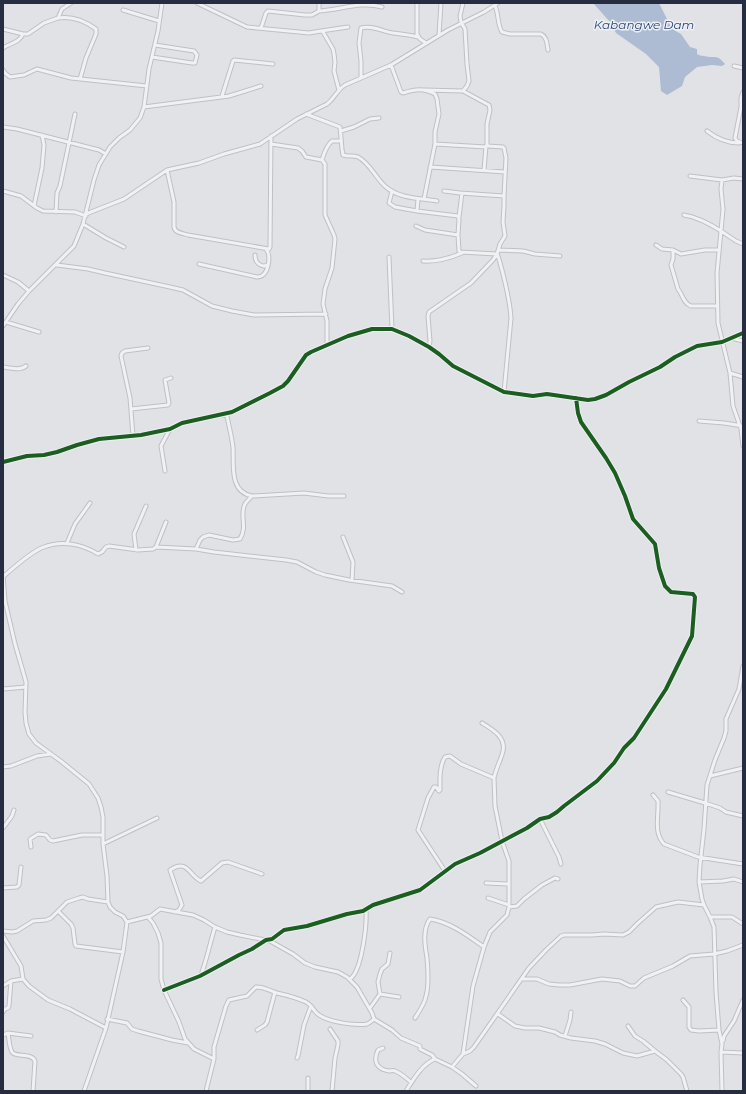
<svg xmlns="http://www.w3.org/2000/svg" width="746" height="1094" viewBox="0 0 746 1094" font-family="Montserrat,sans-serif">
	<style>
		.water { fill: #adbcd3 }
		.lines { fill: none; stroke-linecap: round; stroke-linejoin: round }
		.minor-casing { stroke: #bfc0c4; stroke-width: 5 }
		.minor { stroke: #f0f1f3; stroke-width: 3 }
		.cycleway-casing { stroke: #eef0f6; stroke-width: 6 }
		.cycleway { stroke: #1b5e20; stroke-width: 4 }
		.labels { text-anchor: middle; stroke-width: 3; stroke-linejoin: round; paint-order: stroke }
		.water-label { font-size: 12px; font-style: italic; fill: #2e4777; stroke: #eef0f6 }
	</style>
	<rect width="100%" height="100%" fill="#e1e2e6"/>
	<path class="water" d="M593,3H659L672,29L681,34L690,47L697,49V54C699,55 701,56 704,56C715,59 716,53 725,64L722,66L712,65L697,67L685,77L682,86L667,95L661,91L659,67L646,54L616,33L611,23Z"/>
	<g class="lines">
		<g class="minor-casing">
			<path id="minor" d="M197,3L247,27L299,32L309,33L321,31L323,32L333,49L334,54L335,62L334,71L339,90
				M417,3V34L420,39L426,43
				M495,6C499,14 497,24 502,32L510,34H541C547,37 547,44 548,50
				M123,10L159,21
				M319,11C340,10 361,1 382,7
				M58,18C71,16 85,21 96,29V34L86,58L80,79
				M259,28H261L266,13L268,11L305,15H312L319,11V3
				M3,29L23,34H28L44,23L58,18L62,9L71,3
				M321,31L348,27
				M439,35L441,3
				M3,48C10,43 19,43 23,34
				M152,57L192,63H195L197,55L194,51L155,45
				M391,65L401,92L403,93C416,89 423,88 435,94L437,99L439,114L435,132V144L424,199
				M734,66L743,68
				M3,70L5,73L10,77L24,75L37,69L71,78L147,86
				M361,78V61L359,43L361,28C371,25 382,31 393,33C401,34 410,35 418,37
				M424,90L463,91L487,104L489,105L490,110L487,124V144L488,146L503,147L504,148L506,158L504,196V206L503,222L505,236L500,244L497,254L493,260L471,283L429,312L428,316L430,341L429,347
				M463,91L467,86L469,81L467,64L465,29L461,22L460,16L463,3
				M743,92L741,98V107L735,138L737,141L743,143
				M222,96L233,61L234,60L273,64
				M144,107L229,96L261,86
				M306,114L340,127L342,149L343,155C348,157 354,155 358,157C370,163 376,179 386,187C400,199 420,198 437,201
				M3,127L17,129L99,150L106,154
				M341,131L354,127L370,119L379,118
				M707,131C716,138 728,143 739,143
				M271,144L298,148L302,151L306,157L322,160L325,164V215L334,235L335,239L332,268L325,289L323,304L327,321V345
				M435,144L486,147
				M322,160C324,153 327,145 332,141H341
				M430,167L505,172
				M167,170L174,202V227C175,233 182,233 188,235L269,249L270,247L271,136
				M484,170L486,146
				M690,176L722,180
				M3,191L21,196L37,208L43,211L75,212L86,216
				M392,191L389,203L395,207L417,211L458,216L459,219L458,235L459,251L460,252L497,254C500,260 500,264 502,270C506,286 510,301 511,318L504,392
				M444,191L460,193L504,196
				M34,206L42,168L44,145L42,135
				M417,211L418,199
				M56,212L57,193L60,186L75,114
				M86,214L124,199L167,170L199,163L224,154L260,144L297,119L327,104C334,99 337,90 345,85L391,65L448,30L484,12L498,3
				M684,215C697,217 710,224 721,231L723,209L721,189L722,180L734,178L743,179
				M459,217L462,193
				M83,224L106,238L124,247
				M416,226L425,230L458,235
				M743,244L736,241L721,231L717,273L718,323L730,373L733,406L741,429L743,446
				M656,245L662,249L673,250
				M499,250L523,251L535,254L560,256
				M255,255C255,263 261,268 268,265
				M389,257L392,329
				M423,261C436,262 450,258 462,253
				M199,264L257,277C260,277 261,277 263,275C269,270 271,255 266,249
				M57,265L88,269L105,273L170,287L183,290L212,306L232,311L254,315L326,314
				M3,275L18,282L29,291
				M717,306H691C683,303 683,295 678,289L671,265L673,259V250L681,254L705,250H719
				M6,322L39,332
				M3,326L18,304L29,291L74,246L83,224L94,180L99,165L110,147L119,138L130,130L140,118L144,107L149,69L158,31L162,3
				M731,338L743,341
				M3,367C11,368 20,371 26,366
				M730,373L743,377
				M131,409L168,405L169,403L165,380L171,378
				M223,415L227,416C229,427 232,437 233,448C234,465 229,492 252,496L304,493L328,496H344
				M699,421L724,423L743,426
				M133,436L130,398L121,356L122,353L125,351L148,348
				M3,462L27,456L44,455L57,452L77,445L99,439L141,435L170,429L182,423L232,412L270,393L283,386L288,381L306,355L311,352L348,336L372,329H392L409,336L429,347L439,354L453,366L504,392L533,396L547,394L588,400L595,399L606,395L629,382L660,367L675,357L697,346L722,342L743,333
				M165,471L161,446L170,429
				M343,537L353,562L352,580
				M67,543L75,524L90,503
				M156,547L166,522
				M196,549L200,540L203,537L209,535L233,540L240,539C248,526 239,515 245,504C247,501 250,498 252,496
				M136,550L134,534L146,506
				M3,574L5,601L15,644L26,682L25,712L26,723L29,734L36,743L62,762L89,784L98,798L101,807L103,817V844L107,876L108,902L110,907L115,912L123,916L127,922L123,952L106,1028L84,1091
				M4,576C13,568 32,551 44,547C62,540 82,544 98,554L102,552L106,547L109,546L138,550L153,549L156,547L196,549L214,552L286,560L297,562L316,572L325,575L349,580L392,586L402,592
				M3,689L26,687
				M482,723C492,729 506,737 503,751C501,760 496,768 494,778
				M3,767L11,766L37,756L51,754
				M710,776L743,768
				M668,792L705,803L720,808L726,812L743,816
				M653,795L658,801C659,816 653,832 664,844L698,857L743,864
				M540,819L559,857L561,864
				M3,828L12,816L14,810
				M103,844L157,818
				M31,847L30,839L38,834L46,835L50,840L53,841L82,835H103
				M445,871L418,830L428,798L434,787H436L439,791L440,790C440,779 439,767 445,757L450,756L461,764L494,778L495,806L502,841L509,861V907L507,915L490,932L484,947L473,986L463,1054
				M699,882L723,881L734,879L743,882
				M486,883L508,884
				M3,888L17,887L19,885L21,867
				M488,898L509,905
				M509,907L517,906L524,899L542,885L555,878L558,879
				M58,911L71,924L73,928L75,944L76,946L123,952
				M175,912L179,910L182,905L170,870C188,858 189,876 201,881L222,863L228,862L262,874
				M148,917L153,923L158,933L161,943V979L164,990L179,1022L185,1039L194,1049L214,1059
				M710,917H732L743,924
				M127,922L151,916L160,909L193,915L204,920L215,927L227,932L240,935L270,941L293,954L305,963L315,967L338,972L347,977L357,987L372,1013L374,1019L392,1030L401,1038L420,1046V1049L432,1055L435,1059L452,1067L462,1074L476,1086
				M3,931L12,932L17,931L33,921L46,920L51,918L67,902L79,898L83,897L88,899L108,902
				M3,936L21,966L23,979L29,986L48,1000L70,1009L106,1028
				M201,975C207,959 210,943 215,927
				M350,979C362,971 367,924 366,910
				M522,979H537L549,984L559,985H570L602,979L620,981L630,986H635L644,978L673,966L690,956L714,954L727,951L743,945
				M3,986L11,981L23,979
				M164,990L200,976L239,955L252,949L266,940L272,939L284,930L307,926L347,914L363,911L373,905L420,890L455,864L480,853L527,828L540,819L549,817L557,812L564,806L597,781L614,763L624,748L634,738L666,689L692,636L695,597L693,594L671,592L665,586L659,568L655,544L633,519L625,496L615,473L606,458L581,422L578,413L576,398
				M380,994L399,997
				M683,1000L689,1007V1027L691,1030L699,1031L719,1030
				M370,1008L380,994L378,982L380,974L382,969L388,964L390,953
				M3,1012L5,1009L8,1008L9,1006L11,981
				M498,1014L515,1026L525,1028H539L555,1032L560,1035L571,1038L595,1041L605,1044L623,1053L637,1056L655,1051L667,1060L681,1074L683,1077L687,1091
				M415,1018C419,1012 425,1003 426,996C429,986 428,969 427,958C425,946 422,930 430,919C450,922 467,935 484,947
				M107,1019L127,1023L132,1029L138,1031L172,1040L188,1043
				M628,1026L635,1036L643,1041L655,1051
				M330,1029L338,1041V1045L335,1058L332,1091
				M257,1030L265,1025L267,1022L275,992
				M8,1033L31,1036
				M3,1035L8,1033C9,1038 9,1047 12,1052C16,1058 31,1052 35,1061L33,1091
				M565,1036L570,1020L571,1012
				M723,1041L724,1036L734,1021L743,1000
				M383,1048L378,1050C373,1061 376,1069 389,1071C391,1071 393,1070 395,1071C401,1073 407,1079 411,1082
				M721,1052L743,1053
				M297,1058L298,1056L304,1025L311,1006
				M452,1067L463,1054L470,1051L474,1047L529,968L546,950L561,936L564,935H592L604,934L623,935L629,932L638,923L656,907L678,902L704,905
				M206,1091L214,1059V1047L226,1006L229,1000L247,996L256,987C266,987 269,991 277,993C286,995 297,998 306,1002C312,1005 314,1012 319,1015C329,1022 355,1026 367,1024C370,1023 372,1021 374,1019
				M308,1091V1078
				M406,1091C413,1080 422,1064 435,1059
				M722,1091L721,1052L722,1044L719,1030L716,992L714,927L710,917L704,905L702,899L699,882L700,865L704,829L707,785L715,760L724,738L726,731V719L739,689L743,666"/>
		</g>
		<use href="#minor" class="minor"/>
		<g class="cycleway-casing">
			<path id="cycleway" d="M3,462L27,456L44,455L57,452L77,445L99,439L141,435L170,429L182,423L232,412L270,393L283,386L288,381L306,355L311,352L348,336L372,329H392L409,336L429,347L439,354L453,366L504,392L533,396L547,394L588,400L595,399L606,395L629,382L660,367L675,357L697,346L722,342L743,333
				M164,990L200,976L239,955L252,949L266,940L272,939L284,930L307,926L347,914L363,911L373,905L420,890L455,864L480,853L527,828L540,819L549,817L557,812L564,806L597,781L614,763L624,748L634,738L666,689L692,636L695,597L693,594L671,592L665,586L659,568L655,544L633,519L625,496L615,473L606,458L581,422L578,413L576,398"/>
		</g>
		<use href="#cycleway" class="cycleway"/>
	</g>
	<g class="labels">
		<g class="water-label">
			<text x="644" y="29">Kabangwe Dam</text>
		</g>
	</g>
	<rect width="746" height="1094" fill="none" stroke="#262d41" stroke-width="8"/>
</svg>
